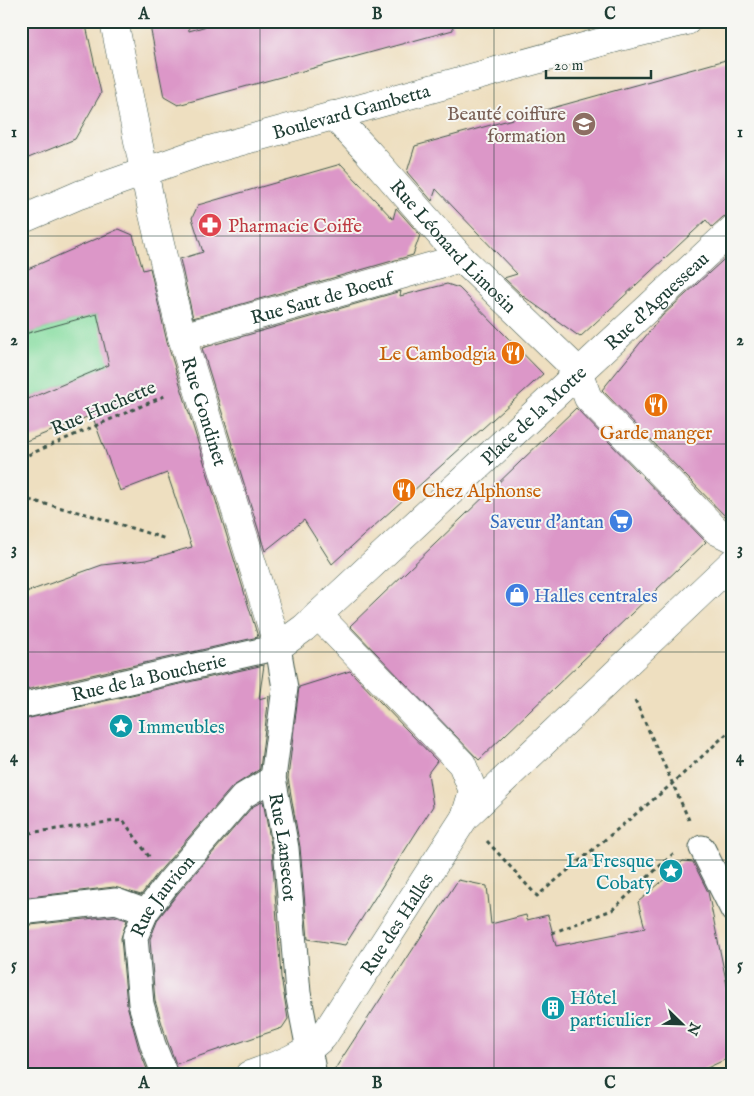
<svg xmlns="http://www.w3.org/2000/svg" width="754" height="1096" viewBox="0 0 754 1096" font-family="'IM FELL English',serif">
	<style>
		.green { fill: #86dda0; stroke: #528d6a }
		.building { fill: #dc97c8 }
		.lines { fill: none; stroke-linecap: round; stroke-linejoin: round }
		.pedestrian-casing { stroke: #3e5549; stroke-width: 27 }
		.minor-casing { stroke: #3e5549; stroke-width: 29 }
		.tertiary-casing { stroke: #3e5549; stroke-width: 29 }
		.secondary-casing { stroke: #3e5549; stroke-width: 29 }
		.path { stroke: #3e5549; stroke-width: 3; stroke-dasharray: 4 4; stroke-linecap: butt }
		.pedestrian { stroke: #fff; stroke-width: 25 }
		.minor { stroke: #fff; stroke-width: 28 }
		.tertiary { stroke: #fff; stroke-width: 28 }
		.secondary { stroke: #fff; stroke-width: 28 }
		.grid { fill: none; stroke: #1f3d34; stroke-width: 1; stroke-opacity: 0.55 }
		.labels { text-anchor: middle; stroke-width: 4; stroke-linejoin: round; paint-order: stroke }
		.street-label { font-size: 19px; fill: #1f3d34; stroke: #f6f6f2 }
		.education-label { font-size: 19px; fill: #785e54; stroke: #f6f6f2; text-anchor: end }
		.health-label { font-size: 19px; fill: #be3a42; stroke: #f6f6f2; text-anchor: start }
		.food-label { font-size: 19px; fill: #c56008; stroke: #f6f6f2; text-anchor: end }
		.shop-label { font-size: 19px; fill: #366cbe; stroke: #f6f6f2; text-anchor: end }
		.culture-label { font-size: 19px; fill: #0d838f; stroke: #f6f6f2; text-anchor: start }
		.neatline { fill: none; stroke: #1f3d34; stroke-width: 2 }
		.grid-label { font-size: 16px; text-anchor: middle; font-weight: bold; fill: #1f3d34 }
	</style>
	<rect width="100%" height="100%" fill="#f6f6f2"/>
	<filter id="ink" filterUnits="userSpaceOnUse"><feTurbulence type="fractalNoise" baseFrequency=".02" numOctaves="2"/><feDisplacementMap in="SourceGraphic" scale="10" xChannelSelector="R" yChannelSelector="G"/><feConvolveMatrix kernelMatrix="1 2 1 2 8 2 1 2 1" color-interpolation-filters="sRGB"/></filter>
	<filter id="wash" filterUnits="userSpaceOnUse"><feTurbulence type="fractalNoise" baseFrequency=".0096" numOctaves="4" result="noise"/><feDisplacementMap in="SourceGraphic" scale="20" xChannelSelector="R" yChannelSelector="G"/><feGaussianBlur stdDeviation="1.12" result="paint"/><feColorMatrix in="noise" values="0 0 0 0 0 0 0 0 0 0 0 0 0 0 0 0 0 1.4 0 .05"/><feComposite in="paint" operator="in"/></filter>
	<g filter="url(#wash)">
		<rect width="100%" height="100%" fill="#eedfc0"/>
		<path class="green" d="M97,314L118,387L95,371L31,398L21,368V335Z"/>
		<g id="blocks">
			<path class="building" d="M21,21H85L101,93L75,139L21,161Z
				M149,21H188L189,31L224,21H452L453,30L178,105L164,97Z
				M733,58V214L723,217L712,227L706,220L580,337L523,296L504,278L517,274L436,189L432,201L407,172L415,146Z
				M341,164L393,219L396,208L420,235L413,255L193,318L180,259L203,252L192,218L198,205Z
				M119,229L133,235L143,270L150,268L167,342L258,637L21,691V594L102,565L146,560L192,547L167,473L120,491L92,415L21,443V402L109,365L97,314L21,335V272Z
				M733,251V517L729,520L602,390L662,316Z
				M447,284L459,288L543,374L332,564L304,520L265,551L202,348L401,291L400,296Z
				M576,408L706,542L479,760L350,626Z
				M264,665L259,699L269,696L260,769L232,787L157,874L141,895L114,887L21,898V720Z
				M350,671L437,761L428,773L433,806L345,945L308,939L300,847L288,778L299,687Z
				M263,801L272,850L281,977L288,1019L282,1028L176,1064L167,1040L155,1001L150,939L158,919L179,892L252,807Z
				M683,861L693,862L708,892L728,990L733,1024V1056L692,1075H331L458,880L487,886L491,924L526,915L527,920L548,915L556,946L645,928L638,902L667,877L666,876Z
				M114,916L127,920L121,938L127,1005L139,1049L149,1074L21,1075V926Z"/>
		</g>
	</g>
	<g filter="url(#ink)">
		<use href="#blocks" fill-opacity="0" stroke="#3e5549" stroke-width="1"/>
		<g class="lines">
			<g class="pedestrian-casing">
				<g id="pedestrian">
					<path id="s1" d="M21,706L278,647L285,688L273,778L286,848L298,993L314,1075"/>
					<path d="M702,848L733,910"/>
					<path d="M21,912L116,901L146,912"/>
					<path id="s2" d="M165,1075L153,1045L141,1004L135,937L146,912L168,883L243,796L273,778"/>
				</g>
			</g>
			<g class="minor-casing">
				<g id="minor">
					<path id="s3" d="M333,115L367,151L461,258L578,371L588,398L717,531L733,539"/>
					<path id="s4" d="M144,171L152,210L182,337L278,647L304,628L733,229"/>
					<path id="s5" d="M182,337L461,258"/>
					<path d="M465,817L733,562"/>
					<path id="s6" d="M249,1075C280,1064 298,1059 323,1037L465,817L473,791L462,764L318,615"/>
				</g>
			</g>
			<g class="tertiary-casing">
				<path id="tertiary" d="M114,21L144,171"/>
			</g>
			<g class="secondary-casing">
				<g id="secondary">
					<path id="s7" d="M21,220L79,195L195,154L616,38L687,21"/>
				</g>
			</g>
			<path class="path" d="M21,458L167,395
				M21,498L90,515L166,539
				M635,700L689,820
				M21,834L123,820L150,858
				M487,841L537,896L672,784L733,728
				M552,933L612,910L673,854"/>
			<use href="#pedestrian" class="pedestrian"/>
			<use href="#minor" class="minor"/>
			<use href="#tertiary" class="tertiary"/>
			<use href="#secondary" class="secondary"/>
		</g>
	</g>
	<path class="grid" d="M260,21V1075M494,21V1075M21,236H733M21,444H733M21,652H733M21,860H733"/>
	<defs>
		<g id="university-disc" transform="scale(1.25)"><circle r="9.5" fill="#8d6e63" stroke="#f6f6f2"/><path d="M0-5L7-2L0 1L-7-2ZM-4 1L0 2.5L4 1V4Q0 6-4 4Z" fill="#fff"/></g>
		<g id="pharmacy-disc" transform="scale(1.25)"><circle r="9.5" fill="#e0444e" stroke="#f6f6f2"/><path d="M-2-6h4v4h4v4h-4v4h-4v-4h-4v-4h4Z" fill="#fff"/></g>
		<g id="restaurant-disc" transform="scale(1.25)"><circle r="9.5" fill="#e8710a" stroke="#f6f6f2"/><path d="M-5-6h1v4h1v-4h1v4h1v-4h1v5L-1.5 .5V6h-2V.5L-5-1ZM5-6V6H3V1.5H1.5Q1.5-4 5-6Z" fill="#fff"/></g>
		<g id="supermarket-disc" transform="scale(1.25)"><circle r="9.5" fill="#3f7fe0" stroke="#f6f6f2"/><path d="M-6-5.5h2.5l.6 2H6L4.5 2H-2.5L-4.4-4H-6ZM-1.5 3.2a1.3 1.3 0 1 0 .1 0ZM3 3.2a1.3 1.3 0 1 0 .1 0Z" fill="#fff"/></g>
		<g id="shop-disc" transform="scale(1.25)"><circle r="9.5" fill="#3f7fe0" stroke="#f6f6f2"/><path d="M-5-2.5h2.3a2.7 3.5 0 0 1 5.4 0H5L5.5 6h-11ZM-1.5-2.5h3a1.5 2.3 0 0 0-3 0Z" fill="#fff"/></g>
		<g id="sight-disc" transform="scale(1.25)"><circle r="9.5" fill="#0f9aa8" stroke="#f6f6f2"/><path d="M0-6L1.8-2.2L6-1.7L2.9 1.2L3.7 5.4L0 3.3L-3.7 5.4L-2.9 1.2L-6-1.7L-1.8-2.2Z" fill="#fff"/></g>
		<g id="building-disc" transform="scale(1.25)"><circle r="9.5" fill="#0f9aa8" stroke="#f6f6f2"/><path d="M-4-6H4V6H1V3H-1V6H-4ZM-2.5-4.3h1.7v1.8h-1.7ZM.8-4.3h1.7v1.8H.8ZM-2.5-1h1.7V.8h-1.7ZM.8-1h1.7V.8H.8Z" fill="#fff"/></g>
	</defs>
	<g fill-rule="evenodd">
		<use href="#university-disc" x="584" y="124"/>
		<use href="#pharmacy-disc" x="210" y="225"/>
		<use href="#restaurant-disc" x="513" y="353"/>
		<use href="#restaurant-disc" x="656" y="405"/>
		<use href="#restaurant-disc" x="404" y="490"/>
		<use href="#supermarket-disc" x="621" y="521"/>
		<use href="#shop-disc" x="517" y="595"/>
		<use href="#sight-disc" x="121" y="726"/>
		<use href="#sight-disc" x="671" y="871"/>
		<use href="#building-disc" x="553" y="1008"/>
	</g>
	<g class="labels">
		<g class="street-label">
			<text dy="7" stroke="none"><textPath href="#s7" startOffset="348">Boulevard Gambetta</textPath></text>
			<text dy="7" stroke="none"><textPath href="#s3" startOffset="178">Rue Léonard Limosin</textPath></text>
			<text dy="7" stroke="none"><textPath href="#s5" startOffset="145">Rue Saut de Boeuf</textPath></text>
			<text dy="7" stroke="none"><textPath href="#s4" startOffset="1008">Rue d'Aguesseau</textPath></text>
			<text transform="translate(103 407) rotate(-23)" y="7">Rue Huchette</text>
			<text dy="7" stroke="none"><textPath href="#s4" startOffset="248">Rue Gondinet</textPath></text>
			<text dy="7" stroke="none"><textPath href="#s4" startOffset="840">Place de la Motte</textPath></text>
			<text dy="7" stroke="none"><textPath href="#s1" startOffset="131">Rue de la Boucherie</textPath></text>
			<text dy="7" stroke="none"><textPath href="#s1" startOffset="466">Rue Lansecot</textPath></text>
			<text dy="7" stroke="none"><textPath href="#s2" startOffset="192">Rue Jauvion</textPath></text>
			<text dy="7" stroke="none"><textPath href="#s6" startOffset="219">Rue des Halles</textPath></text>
		</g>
		<g class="education-label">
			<text x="566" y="120">Beauté coiffure<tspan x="566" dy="22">formation</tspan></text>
		</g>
		<g class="health-label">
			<text x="228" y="232">Pharmacie Coiffe</text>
		</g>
		<g class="food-label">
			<text x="496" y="360">Le Cambodgia</text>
			<text x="656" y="439" text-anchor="middle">Garde manger</text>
			<text x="422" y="497" text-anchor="start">Chez Alphonse</text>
		</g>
		<g class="shop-label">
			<text x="604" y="528">Saveur d'antan</text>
			<text x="534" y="602" text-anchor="start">Halles centrales</text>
		</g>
		<g class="culture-label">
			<text x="138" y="733">Immeubles</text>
			<text x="654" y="867" text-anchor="end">La Fresque<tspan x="654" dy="22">Cobaty</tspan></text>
			<text x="570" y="1004">Hôtel<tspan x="570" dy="22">particulier</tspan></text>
		</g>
	</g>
	<rect width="754" height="1096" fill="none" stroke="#f6f6f2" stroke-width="55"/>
	<g transform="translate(682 1024) rotate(113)" stroke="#f6f6f2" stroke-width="4" paint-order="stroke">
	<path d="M0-4L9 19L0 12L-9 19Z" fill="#1f3d34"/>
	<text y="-8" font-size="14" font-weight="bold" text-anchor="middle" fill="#1f3d34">N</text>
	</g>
	<path d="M546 70v8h105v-8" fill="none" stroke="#1f3d34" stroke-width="2.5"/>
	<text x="554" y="70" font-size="15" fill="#1f3d34" stroke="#f6f6f2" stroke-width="4" paint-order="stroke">20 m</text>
	<rect x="28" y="28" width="698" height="1040" class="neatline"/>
	<g class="grid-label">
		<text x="144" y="19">A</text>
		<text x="377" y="19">B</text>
		<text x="610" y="19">C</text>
		<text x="14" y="137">1</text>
		<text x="740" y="137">1</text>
		<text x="14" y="345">2</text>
		<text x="740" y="345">2</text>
		<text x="14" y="554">3</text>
		<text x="740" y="554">3</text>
		<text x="14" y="762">4</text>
		<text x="740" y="762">4</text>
		<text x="14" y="970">5</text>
		<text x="740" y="970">5</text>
		<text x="144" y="1088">A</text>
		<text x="377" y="1088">B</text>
		<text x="610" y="1088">C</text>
	</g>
</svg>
